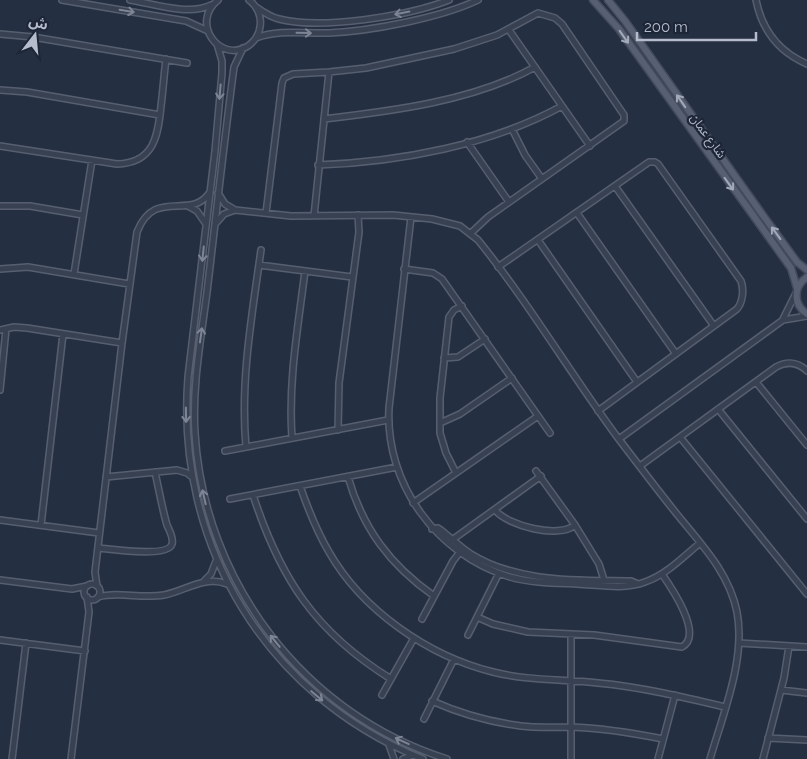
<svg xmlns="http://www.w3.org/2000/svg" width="807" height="759" viewBox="0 0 807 759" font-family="Raleway,'Noto Sans Arabic',sans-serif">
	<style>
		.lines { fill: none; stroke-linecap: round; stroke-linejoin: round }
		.minor-casing { stroke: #565f6f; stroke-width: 8 }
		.major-casing { stroke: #424a5b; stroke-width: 9 }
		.minor { stroke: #384152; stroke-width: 5 }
		.major { stroke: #566072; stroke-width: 6 }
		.oneway { stroke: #7d8595 }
		.oneway2 { stroke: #a2aaba }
		.labels { text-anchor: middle; stroke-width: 4.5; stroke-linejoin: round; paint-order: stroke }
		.street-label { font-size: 12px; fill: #b5bccc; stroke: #1d2637 }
	</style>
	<rect width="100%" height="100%" fill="#242f42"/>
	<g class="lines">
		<g class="minor-casing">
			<path id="minor" d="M62,0L186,21L208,31
				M130,0C154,4 189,16 211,5
				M218,0C190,22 219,64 248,46C255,41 259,34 260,27C262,16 257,6 249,0
				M756,0C762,30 779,52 807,64
				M256,7C263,12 270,17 279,19C322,30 408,16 449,0
				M509,30L590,146
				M0,34L33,37L187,63
				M256,38C280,29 304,34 329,33C371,31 440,18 478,0
				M217,44L222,61V73L215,151L188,377C175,545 266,696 423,759
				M243,48L234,67C224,142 216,217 207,292C201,339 192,386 195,433C204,582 304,714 447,759
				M0,90L27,92L160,115
				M324,119C392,111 474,101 535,67
				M512,129L525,155L542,179
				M467,142L509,202
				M0,146L117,164C154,163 158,136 161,106C163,90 164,75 166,59
				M318,165C399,162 491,145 562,106
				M615,186L714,326
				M218,193L225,204L235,210L291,216L393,215L432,219L460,226L478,240C529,303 570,373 618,438C637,463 656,488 676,513C700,543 729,572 737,612C746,659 723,714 710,759
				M0,206H30L83,215
				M188,206L197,211L206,224
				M266,213L282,83L284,78L293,74L329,72L366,68L454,49L497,35L538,13L555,18L562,24L624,115V121L488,217L471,233
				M577,213L676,354
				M314,216L329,72
				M411,217L389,408C385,484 437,555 510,577C532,583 554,583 577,584C599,585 624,590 645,582C666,575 683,557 700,543
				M216,223L224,214L235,210
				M538,240L637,382
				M259,265L352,277
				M498,267L649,162H655L658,164L741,281C744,289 743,302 737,309L598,411
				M0,269L28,267L129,284
				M404,269L433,273L442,279L550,433
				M74,274L92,160
				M783,319L796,293
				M0,330L14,327L27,328L122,343
				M444,358L458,357L485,339
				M756,382L807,445
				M0,390L6,329
				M718,409L807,519
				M440,423L460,414L512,378
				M338,430L339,383L359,232L358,215
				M680,437L807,594
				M292,438C288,382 298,327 305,271
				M619,439L783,320L807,316
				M246,447C240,381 252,315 261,250
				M225,451L388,420
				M640,466L776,367C787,361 798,362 807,371
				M536,471L575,525L599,564L604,580
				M456,473L446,453L440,433V398L449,317L454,310L462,306
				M106,477L177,470L187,473L192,477
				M348,477C363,529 390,565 434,596
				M300,486C308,509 316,530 329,552C362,610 428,656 493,672C528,681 563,679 598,683C641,687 683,697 725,707
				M253,495C280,578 315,632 391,679
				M230,499L397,467
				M413,503L538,416
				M495,510C508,526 559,539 575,525
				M0,520L99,533
				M41,525L63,334
				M432,529L438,528L441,530C451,538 460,547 471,554C518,583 577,580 631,581L638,584
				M452,540L541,476
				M98,548C110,549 168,558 172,544C174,538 169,530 167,525C162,508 159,490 155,472
				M0,580L72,589L87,586
				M204,581L211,574L216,561
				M84 592a8 8 0 1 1 16 0a8 8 0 1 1-16 0Z
				M97,586L95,572L122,343L137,232C155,186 191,222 210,192
				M98,597C118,591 141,599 164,595C185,591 205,575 227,584
				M477,617L493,624L528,632L594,635L682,647C704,635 671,587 662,574
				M422,619L453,561L460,552
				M571,634V759
				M468,635L499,573
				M0,640L85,651
				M739,643L807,647
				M781,690L807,693
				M382,695L414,638
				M432,701C461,714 490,722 521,726C538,728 554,727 571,727C602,728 633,733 663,739
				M424,719L454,659
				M768,738L807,740
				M389,745L394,759
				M12,759L26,643
				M71,759L89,612L87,597
				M403,759L413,755
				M658,759L675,695
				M763,759L784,678L789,646"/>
		</g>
		<g class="major-casing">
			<path id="major" d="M593,0L619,29L791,268L797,288
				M608,0L625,21L762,214L797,262L807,270
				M807,277C793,287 793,304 807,314"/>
		</g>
		<use href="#minor" class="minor"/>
		<use href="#major" class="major"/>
	</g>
	<defs><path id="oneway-shaft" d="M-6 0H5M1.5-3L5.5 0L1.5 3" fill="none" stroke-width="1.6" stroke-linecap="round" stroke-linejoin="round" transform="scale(1.25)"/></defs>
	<g class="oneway">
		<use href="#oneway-shaft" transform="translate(127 11) rotate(9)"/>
		<use href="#oneway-shaft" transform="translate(402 13) rotate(169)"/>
		<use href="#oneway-shaft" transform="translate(304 33) rotate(1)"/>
		<use href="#oneway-shaft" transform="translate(220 92) rotate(95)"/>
		<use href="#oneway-shaft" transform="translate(203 254) rotate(96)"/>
		<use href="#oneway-shaft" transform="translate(201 335) rotate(-82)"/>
		<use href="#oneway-shaft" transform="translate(186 415) rotate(89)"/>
		<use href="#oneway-shaft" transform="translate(204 497) rotate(-103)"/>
		<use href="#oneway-shaft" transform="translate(275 641) rotate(-129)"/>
		<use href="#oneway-shaft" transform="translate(317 696) rotate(40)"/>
		<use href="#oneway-shaft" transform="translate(402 741) rotate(-155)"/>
	</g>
	<g class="oneway2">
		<use href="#oneway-shaft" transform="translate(624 37) rotate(55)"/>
		<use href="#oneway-shaft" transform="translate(681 101) rotate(-125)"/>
		<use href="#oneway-shaft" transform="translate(729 184) rotate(54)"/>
		<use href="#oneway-shaft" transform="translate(776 233) rotate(-126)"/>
	</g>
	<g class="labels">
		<g class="street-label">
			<text transform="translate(708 136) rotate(54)" y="4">شارع عمان</text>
		</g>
	</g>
	<g transform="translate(35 35) rotate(16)" stroke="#1d2637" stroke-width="4" paint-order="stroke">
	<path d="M0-4L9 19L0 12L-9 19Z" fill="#b5bccc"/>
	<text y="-8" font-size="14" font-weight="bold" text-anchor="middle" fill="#b5bccc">ش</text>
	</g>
	<path d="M637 32v8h119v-8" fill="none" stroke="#b5bccc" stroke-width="2.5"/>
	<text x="644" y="32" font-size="15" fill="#b5bccc" stroke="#1d2637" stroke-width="4" paint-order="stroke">200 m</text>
</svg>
